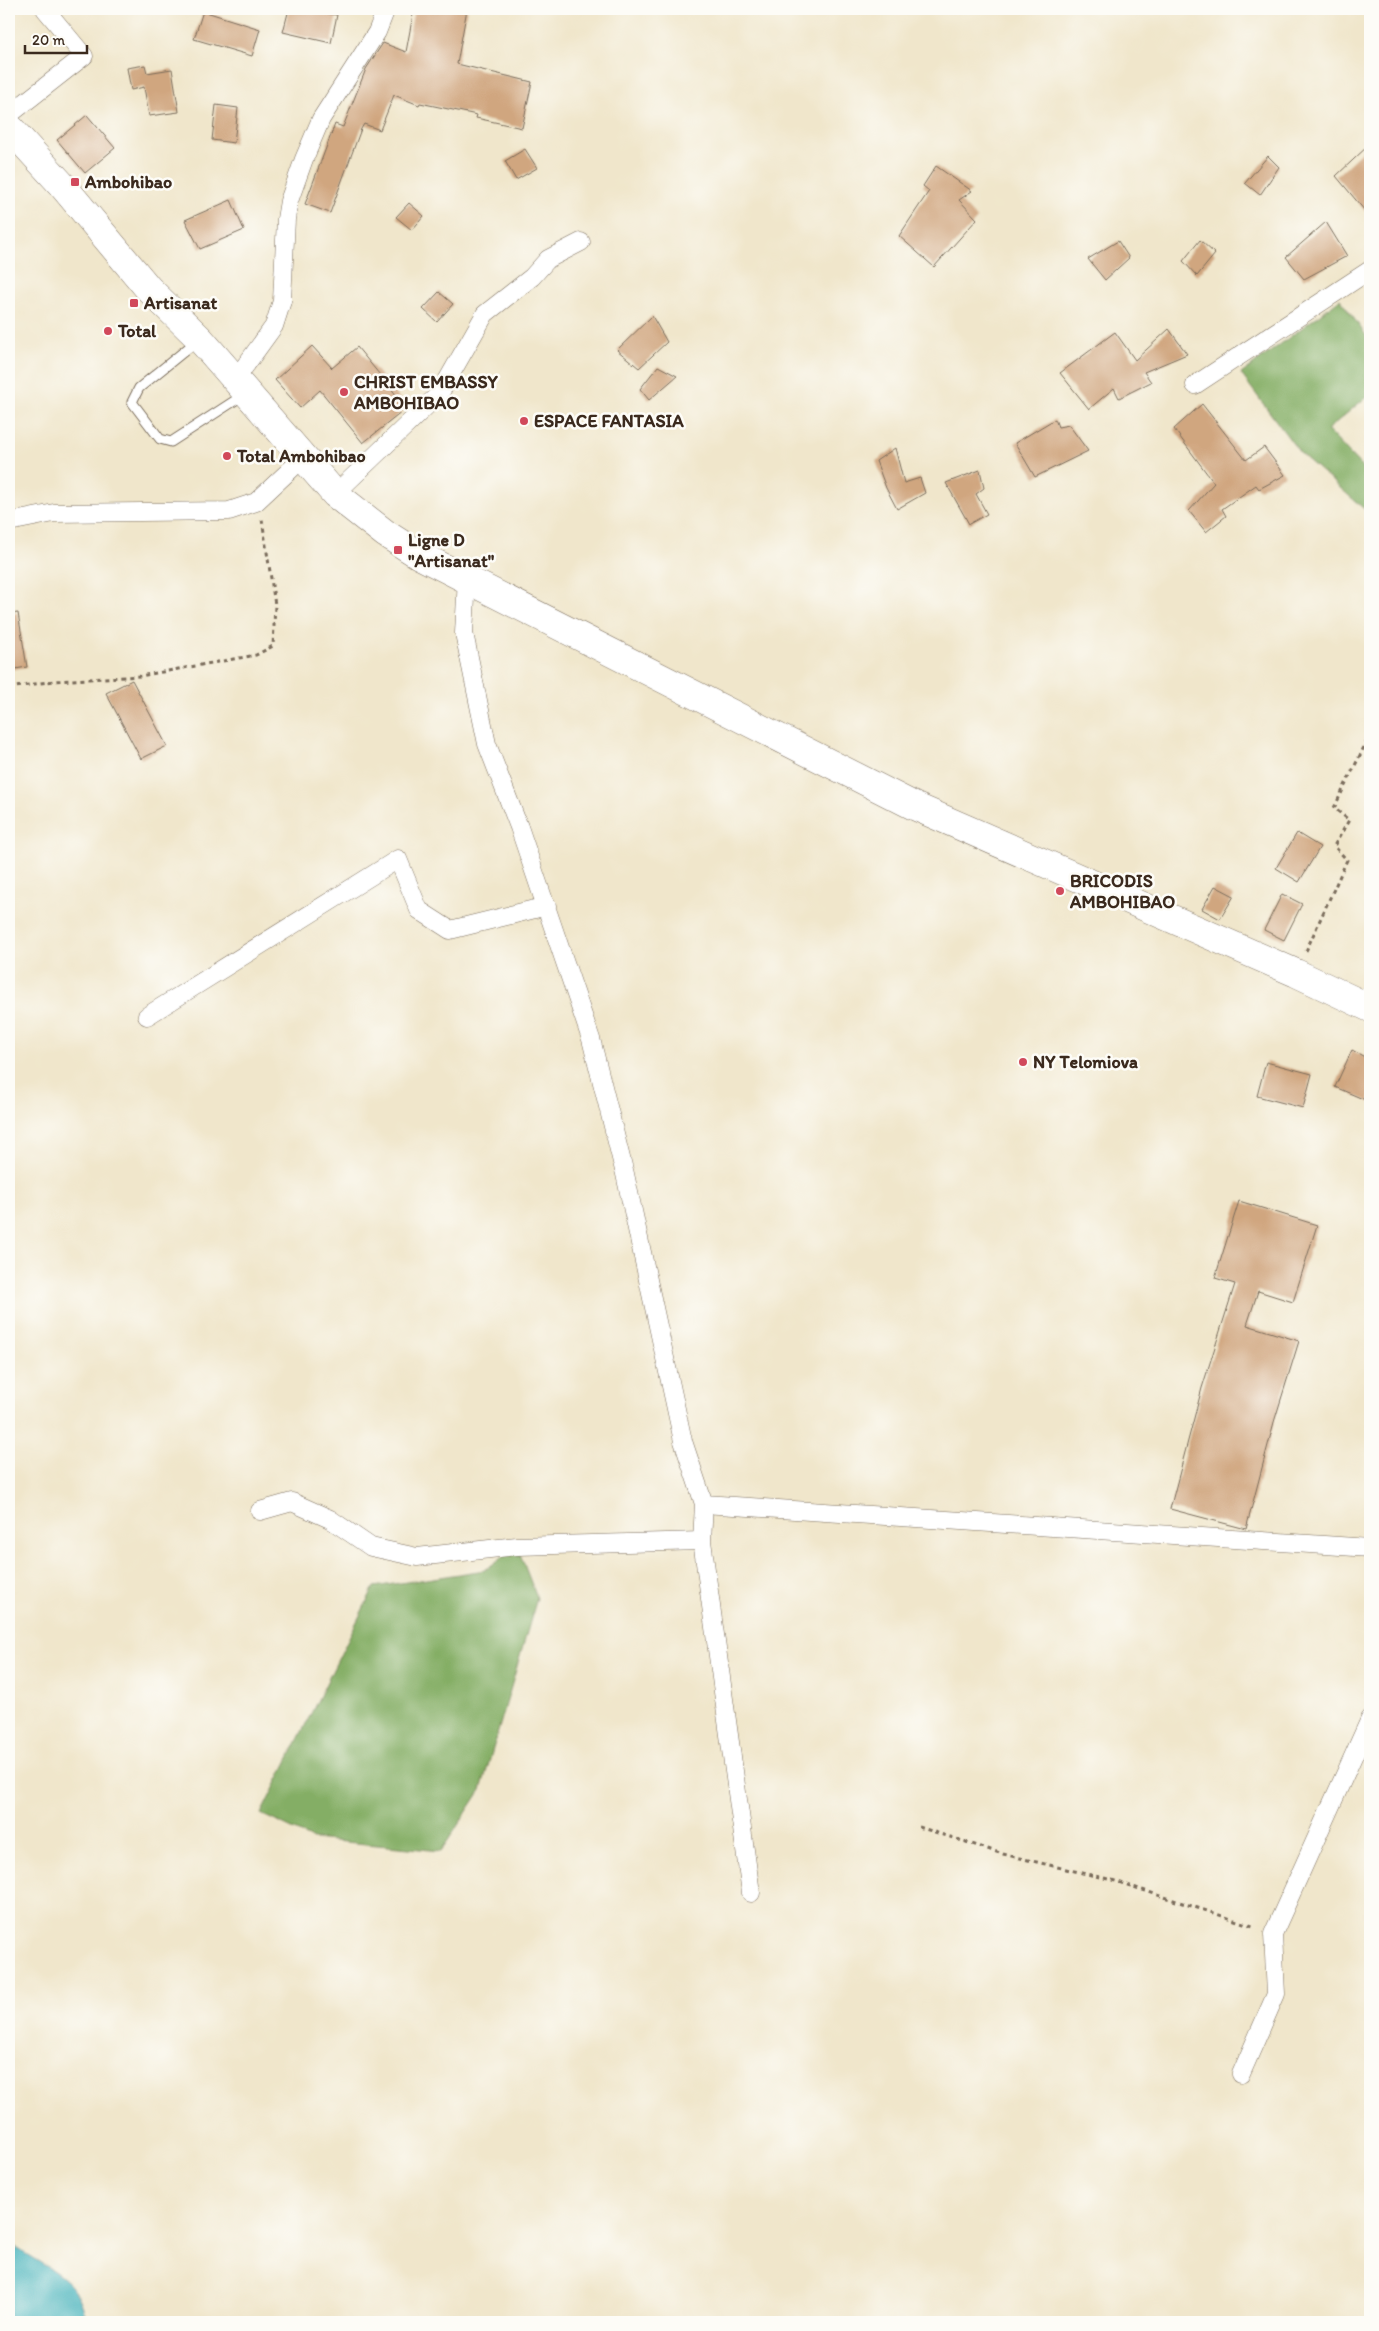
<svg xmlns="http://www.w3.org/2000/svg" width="1379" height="2331" viewBox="0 0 1379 2331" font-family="Itim,sans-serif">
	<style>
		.forest { fill: #84ae65; stroke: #606c42 }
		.water { fill: #40b0ba; stroke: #3e6d6c }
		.building { fill: #d0a67f }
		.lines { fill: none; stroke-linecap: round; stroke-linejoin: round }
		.lane-casing { stroke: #7a6c5b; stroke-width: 11 }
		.street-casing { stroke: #7a6c5b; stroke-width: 19 }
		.primary-casing { stroke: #7a6c5b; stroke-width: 29 }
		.path { stroke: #7a6c5b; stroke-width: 3; stroke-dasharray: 4 4; stroke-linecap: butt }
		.lane { stroke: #fff; stroke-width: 9 }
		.street { stroke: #fff; stroke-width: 18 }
		.primary { stroke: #fff; stroke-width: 28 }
		.poi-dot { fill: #d1495b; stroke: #fdfcf7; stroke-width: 2 }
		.labels { text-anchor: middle; stroke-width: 5; stroke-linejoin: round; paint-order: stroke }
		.poi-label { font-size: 18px; font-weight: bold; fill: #3b2a1e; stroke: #fdfcf7; text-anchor: start }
	</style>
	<rect width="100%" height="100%" fill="#fdfcf7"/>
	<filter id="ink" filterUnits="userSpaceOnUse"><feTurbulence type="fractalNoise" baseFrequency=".02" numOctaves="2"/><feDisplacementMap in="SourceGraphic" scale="10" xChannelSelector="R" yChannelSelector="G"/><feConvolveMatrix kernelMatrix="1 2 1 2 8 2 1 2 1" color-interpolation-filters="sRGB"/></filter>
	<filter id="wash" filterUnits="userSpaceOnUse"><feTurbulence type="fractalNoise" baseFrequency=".0096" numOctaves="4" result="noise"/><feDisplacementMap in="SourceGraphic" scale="20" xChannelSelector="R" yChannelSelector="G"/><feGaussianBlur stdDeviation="1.12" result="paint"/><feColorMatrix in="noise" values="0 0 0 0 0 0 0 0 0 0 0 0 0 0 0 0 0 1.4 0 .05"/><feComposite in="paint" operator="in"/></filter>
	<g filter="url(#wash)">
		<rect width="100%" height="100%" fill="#f0e6cb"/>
		<path class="forest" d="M1340,299L1370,341V394L1327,430L1370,475V514L1300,453L1241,374Z
			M517,1546L537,1598L481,1790L441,1851L313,1839L261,1814L374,1587L485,1570Z"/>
		<path class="water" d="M9,2242C41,2268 81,2274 86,2322H9Z"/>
		<g id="blocks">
			<path class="building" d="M289,9H325L324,13L337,15L331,43L283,32Z
				M414,9H467L457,64L532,82L522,128L476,118L477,115L420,103L419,105L394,95L380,130L364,124L361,129L330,213L305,204L335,124L343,127L366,69L383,43L406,52Z
				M203,11L260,29L252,56L194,39Z
				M145,65L147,73L172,69L179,112L149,116L144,87L131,90L127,68Z
				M216,105L238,108L234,143L212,140Z
				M87,115L115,148L85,173L57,140Z
				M1370,144V217L1336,176Z
				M525,149L537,168L516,180L505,161Z
				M1268,156L1279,167L1260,195L1245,183Z
				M936,166L972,191L959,200L977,219L934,267L899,236L929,191L923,186Z
				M231,200L244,230L200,249L185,220Z
				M409,203L424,216L412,230L396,217Z
				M1326,222L1347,256L1304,279L1286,257Z
				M1200,240L1215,254L1197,276L1183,261Z
				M1118,241L1129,258L1105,280L1088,259Z
				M439,292L453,304L437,322L423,309Z
				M652,316L667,342L639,368L617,350Z
				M1169,329L1187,354L1144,372L1151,382L1119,398L1114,388L1089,409L1060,373L1115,332L1135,360Z
				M312,346L332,368L357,347L407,408L363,443L320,390L300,408L275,380Z
				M658,366L677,376L649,400L640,389Z
				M1202,404L1246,460L1264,447L1285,475L1259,489L1256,485L1222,509L1226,516L1206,532L1189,511L1214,483L1174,429Z
				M1055,419L1058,427L1069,425L1088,451L1035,477L1015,443Z
				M895,448L904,483L920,478L925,493L897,509L886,488L876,461Z
				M980,470L984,488L976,494L987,514L969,524L946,483Z
				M18,613L27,667L9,670V614Z
				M132,680L167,746L141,759L106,693Z
				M1297,833L1320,847L1299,882L1276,868Z
				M1215,886L1234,896L1220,919L1202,909Z
				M1282,894L1302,904L1284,940L1264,930Z
				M1352,1050L1370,1060V1102L1335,1087Z
				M1266,1062L1312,1074L1303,1108L1257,1096Z
				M1239,1201L1317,1225L1293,1302L1258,1291L1247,1325L1299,1341L1274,1422L1246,1529L1170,1509L1202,1388L1235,1284L1215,1278Z"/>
		</g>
	</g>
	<g filter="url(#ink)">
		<use href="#blocks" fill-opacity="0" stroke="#7a6c5b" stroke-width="1"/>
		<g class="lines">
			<g class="lane-casing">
				<path id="lane" d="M198,340L139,388L132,402L160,439L171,442L245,394"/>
			</g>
			<g class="street-casing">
				<path id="street" d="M9,115L84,56L45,9
					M235,380L274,326L282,301L286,219L289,201L304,159L321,119L377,32L386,9
					M1195,385L1370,270
					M335,494L440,393L485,314L532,277L548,259L581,242
					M9,522L54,513L229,511L256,502L304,457
					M467,579L464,633L487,744L519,827L591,1039L625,1174L683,1441L704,1504L702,1541L751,1893
					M147,1016L398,859L419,910L450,930L547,906
					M704,1504L1370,1548
					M260,1511L292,1502L330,1519L371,1547L417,1557L517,1546L702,1541
					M1241,2074L1276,1994L1273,1934L1370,1719"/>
			</g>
			<g class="primary-casing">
				<path id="primary" d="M9,127L62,185L148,288L200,339L335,494L386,534L419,555L914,806L1296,973L1370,1008"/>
			</g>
			<path class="path" d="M9,688L54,681L140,676L256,655L273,646L275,605L262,519
				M1306,951L1347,860L1334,846L1349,820L1334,808L1366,743L1370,746
				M919,1827L1003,1854L1112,1880L1256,1927"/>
			<use href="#lane" class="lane"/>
			<use href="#street" class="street"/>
			<use href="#primary" class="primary"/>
		</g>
	</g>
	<g class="poi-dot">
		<rect x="70" y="177" width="10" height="10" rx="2.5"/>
		<rect x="129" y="298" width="10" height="10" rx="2.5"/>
		<circle cx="108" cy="331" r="5"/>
		<circle cx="344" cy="392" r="5"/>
		<circle cx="524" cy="421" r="5"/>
		<circle cx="227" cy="456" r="5"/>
		<rect x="393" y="545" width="10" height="10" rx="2.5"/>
		<circle cx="1060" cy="891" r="5"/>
		<circle cx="1023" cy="1062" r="5"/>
	</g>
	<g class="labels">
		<g class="poi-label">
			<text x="85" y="188">Ambohibao</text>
			<text x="144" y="309">Artisanat</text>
			<text x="118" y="337">Total</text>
			<text x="354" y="388">CHRIST EMBASSY<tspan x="354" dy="21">AMBOHIBAO</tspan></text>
			<text x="534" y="427">ESPACE FANTASIA</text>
			<text x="237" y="462">Total Ambohibao</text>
			<text x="408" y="546">Ligne D<tspan x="408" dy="21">"Artisanat"</tspan></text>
			<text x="1070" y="887">BRICODIS<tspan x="1070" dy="21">AMBOHIBAO</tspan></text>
			<text x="1033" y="1068">NY Telomiova</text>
		</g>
	</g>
	<rect width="1379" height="2331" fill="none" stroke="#fdfcf7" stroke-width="30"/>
	<path d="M25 45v8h62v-8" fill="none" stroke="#3b2a1e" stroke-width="2.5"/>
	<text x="32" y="45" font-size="15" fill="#3b2a1e" stroke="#fdfcf7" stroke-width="4" paint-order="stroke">20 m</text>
</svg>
